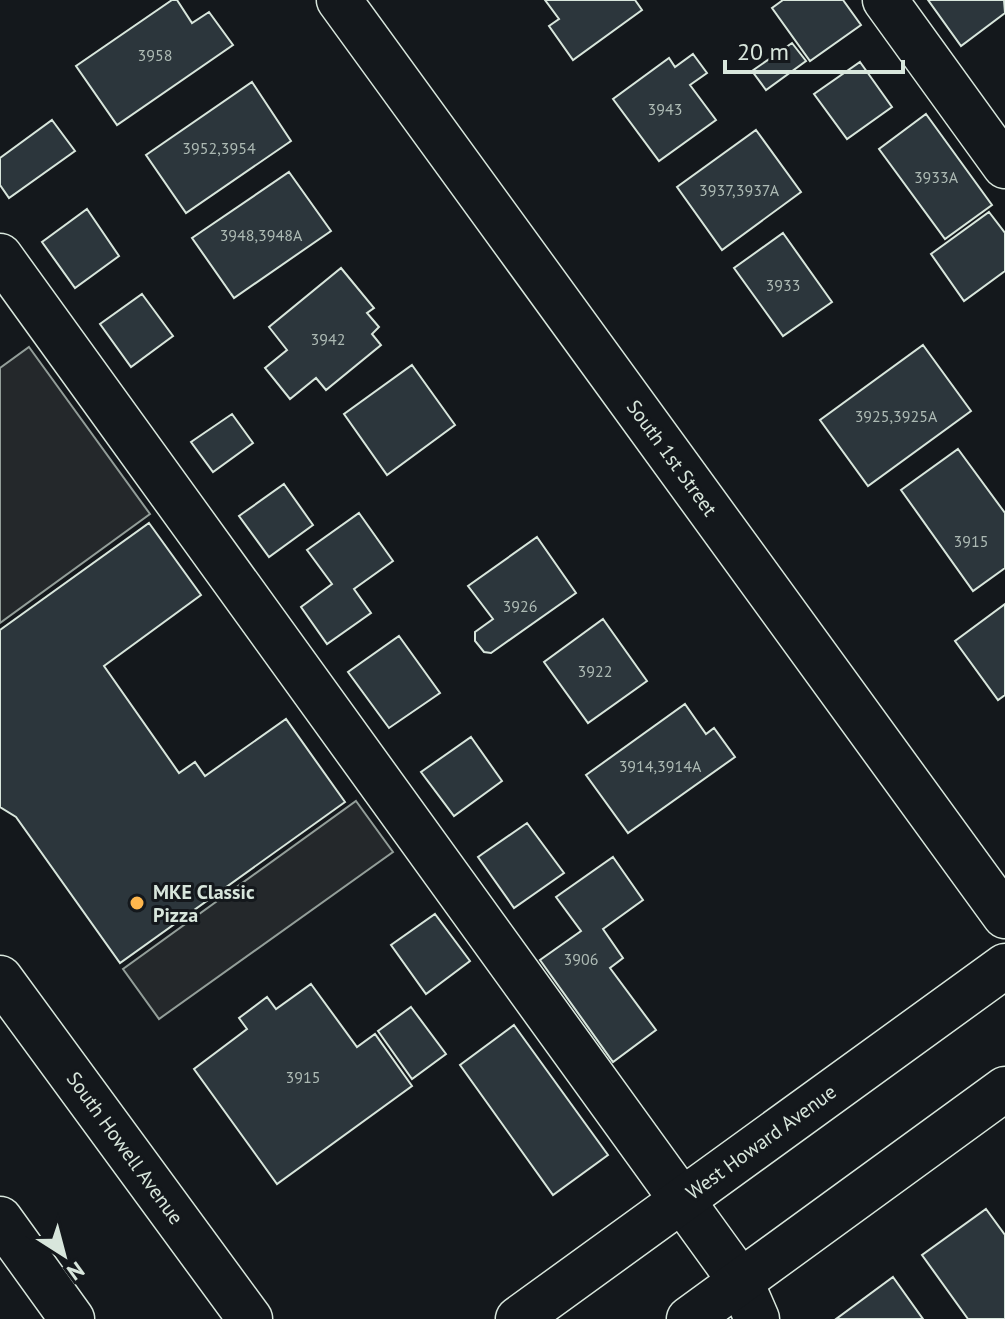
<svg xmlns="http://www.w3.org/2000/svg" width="1005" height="1319" viewBox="0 0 1005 1319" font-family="'PT Sans',sans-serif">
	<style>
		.parking { fill: #24282b; stroke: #939e99; stroke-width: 2 }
		.building { fill: #2c363c; stroke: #d8e6dc; stroke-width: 2 }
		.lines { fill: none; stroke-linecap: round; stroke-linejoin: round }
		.minor-casing { stroke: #d8e6dc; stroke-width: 47 }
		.major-casing { stroke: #d8e6dc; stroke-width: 47 }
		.minor { stroke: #14181c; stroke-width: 44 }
		.major { stroke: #14181c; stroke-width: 44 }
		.poi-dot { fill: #ffb74d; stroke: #14181c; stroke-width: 3 }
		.labels { text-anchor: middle; stroke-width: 6; stroke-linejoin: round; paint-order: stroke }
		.number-label { font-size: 16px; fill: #adbab4 }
		.street-label { font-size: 20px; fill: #d8e6dc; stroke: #14181c }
		.poi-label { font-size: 20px; font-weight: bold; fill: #d8e6dc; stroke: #14181c; text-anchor: start }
	</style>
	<rect width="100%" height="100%" fill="#14181c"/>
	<path class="parking" d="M29,347L150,514L0,623V368Z
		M356,801L393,852L159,1019L123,969Z"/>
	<path class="building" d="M172,0H177L192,23L209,12L233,45L117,125L76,66Z
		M545,0H635L642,10L573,60L549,26L559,19Z
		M783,0H843L861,25L810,61L772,8Z
		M928,0H1004L1005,13L961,46Z
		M792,43L806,61L766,90L752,71Z
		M693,54L707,73L690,85L716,120L659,161L613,99L669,58L675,67Z
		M860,62L892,107L847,139L814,94Z
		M252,82L291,141L186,213L146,155Z
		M926,114L992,205L945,239L879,149Z
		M52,120L75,151L9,198L0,185V158Z
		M756,130L801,192L722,250L677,187Z
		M289,172L331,231L234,298L192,238Z
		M87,209L119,256L75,288L42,242Z
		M989,212L1005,233V271L964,301L931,254Z
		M783,233L832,302L783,336L734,268Z
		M341,268L374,308L367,313L379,327L372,334L381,345L326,390L316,378L290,399L265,368L287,350L269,327Z
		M142,294L173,336L131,367L100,324Z
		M923,345L971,411L868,486L820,420Z
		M412,365L455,425L387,475L344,414Z
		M232,414L253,443L213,472L191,442Z
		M958,449L1005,513V568L973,591L901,490Z
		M284,484L313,525L269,557L239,516Z
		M359,513L393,561L354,589L371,613L327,644L301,607L332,584L307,550Z
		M149,523L201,595L104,666L179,773L195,762L205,776L286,719L345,802L120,963L16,817L0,807V630Z
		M537,537L576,593L491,653L484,652L475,641V632L493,619L468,586Z
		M1005,604V695L998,700L955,641Z
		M603,619L647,681L588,723L544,662Z
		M399,636L440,693L389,728L348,672Z
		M685,704L706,734L714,728L735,757L628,833L586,775Z
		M471,737L502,781L454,816L421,772Z
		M527,823L564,873L514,908L478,857Z
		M613,857L643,900L603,929L623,958L610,968L656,1030L613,1062L540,960L581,931L556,897Z
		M435,914L470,961L426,994L391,945Z
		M311,984L357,1047L375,1034L412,1086L277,1184L194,1069L247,1029L239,1018L267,997L276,1009Z
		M411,1007L446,1054L412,1079L378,1031Z
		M514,1025L608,1155L553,1195L460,1065Z
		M986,1209L1005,1235V1319H968L922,1255Z
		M893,1277L923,1319H836Z"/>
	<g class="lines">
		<g class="minor-casing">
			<path id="minor" d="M339,0L1005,916
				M885,0L1005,166
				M0,256L741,1282L757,1319"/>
		</g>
		<g class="major-casing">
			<path id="major" d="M0,978L250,1319
				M0,1219L72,1319
				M518,1319L1005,966
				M689,1319L1005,1089"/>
		</g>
		<use href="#minor" class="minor"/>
		<use href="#major" class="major"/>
	</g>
	<circle class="poi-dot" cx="137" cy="903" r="8"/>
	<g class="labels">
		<g class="number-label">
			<text x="155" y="61">3958</text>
			<text x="665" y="115">3943</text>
			<text x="219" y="154">3952,3954</text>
			<text x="936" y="183">3933A</text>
			<text x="739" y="196">3937,3937A</text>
			<text x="261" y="241">3948,3948A</text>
			<text x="783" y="291">3933</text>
			<text x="328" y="345">3942</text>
			<text x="896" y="422">3925,3925A</text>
			<text x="971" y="547">3915</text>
			<text x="520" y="612">3926</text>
			<text x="595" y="677">3922</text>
			<text x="660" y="772">3914,3914A</text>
			<text x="581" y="965">3906</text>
			<text x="303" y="1083">3915</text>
		</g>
		<g class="street-label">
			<text transform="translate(672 458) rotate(54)" y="7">South 1st Street</text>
			<text transform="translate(761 1142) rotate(-36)" y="7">West Howard Avenue</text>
			<text transform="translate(125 1148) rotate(54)" y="7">South Howell Avenue</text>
		</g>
		<g class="poi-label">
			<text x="153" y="899">MKE Classic<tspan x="153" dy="23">Pizza</tspan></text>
		</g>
	</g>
	<g transform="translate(64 1255) rotate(144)" stroke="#14181c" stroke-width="6" paint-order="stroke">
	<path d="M0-6L14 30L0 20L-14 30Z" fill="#d8e6dc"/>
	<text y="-12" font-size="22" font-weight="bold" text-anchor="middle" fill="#d8e6dc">N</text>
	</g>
	<path d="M725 60v12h178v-12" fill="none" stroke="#d8e6dc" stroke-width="4"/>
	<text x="737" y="60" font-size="24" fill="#d8e6dc" stroke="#14181c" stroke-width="6" paint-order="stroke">20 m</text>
</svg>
